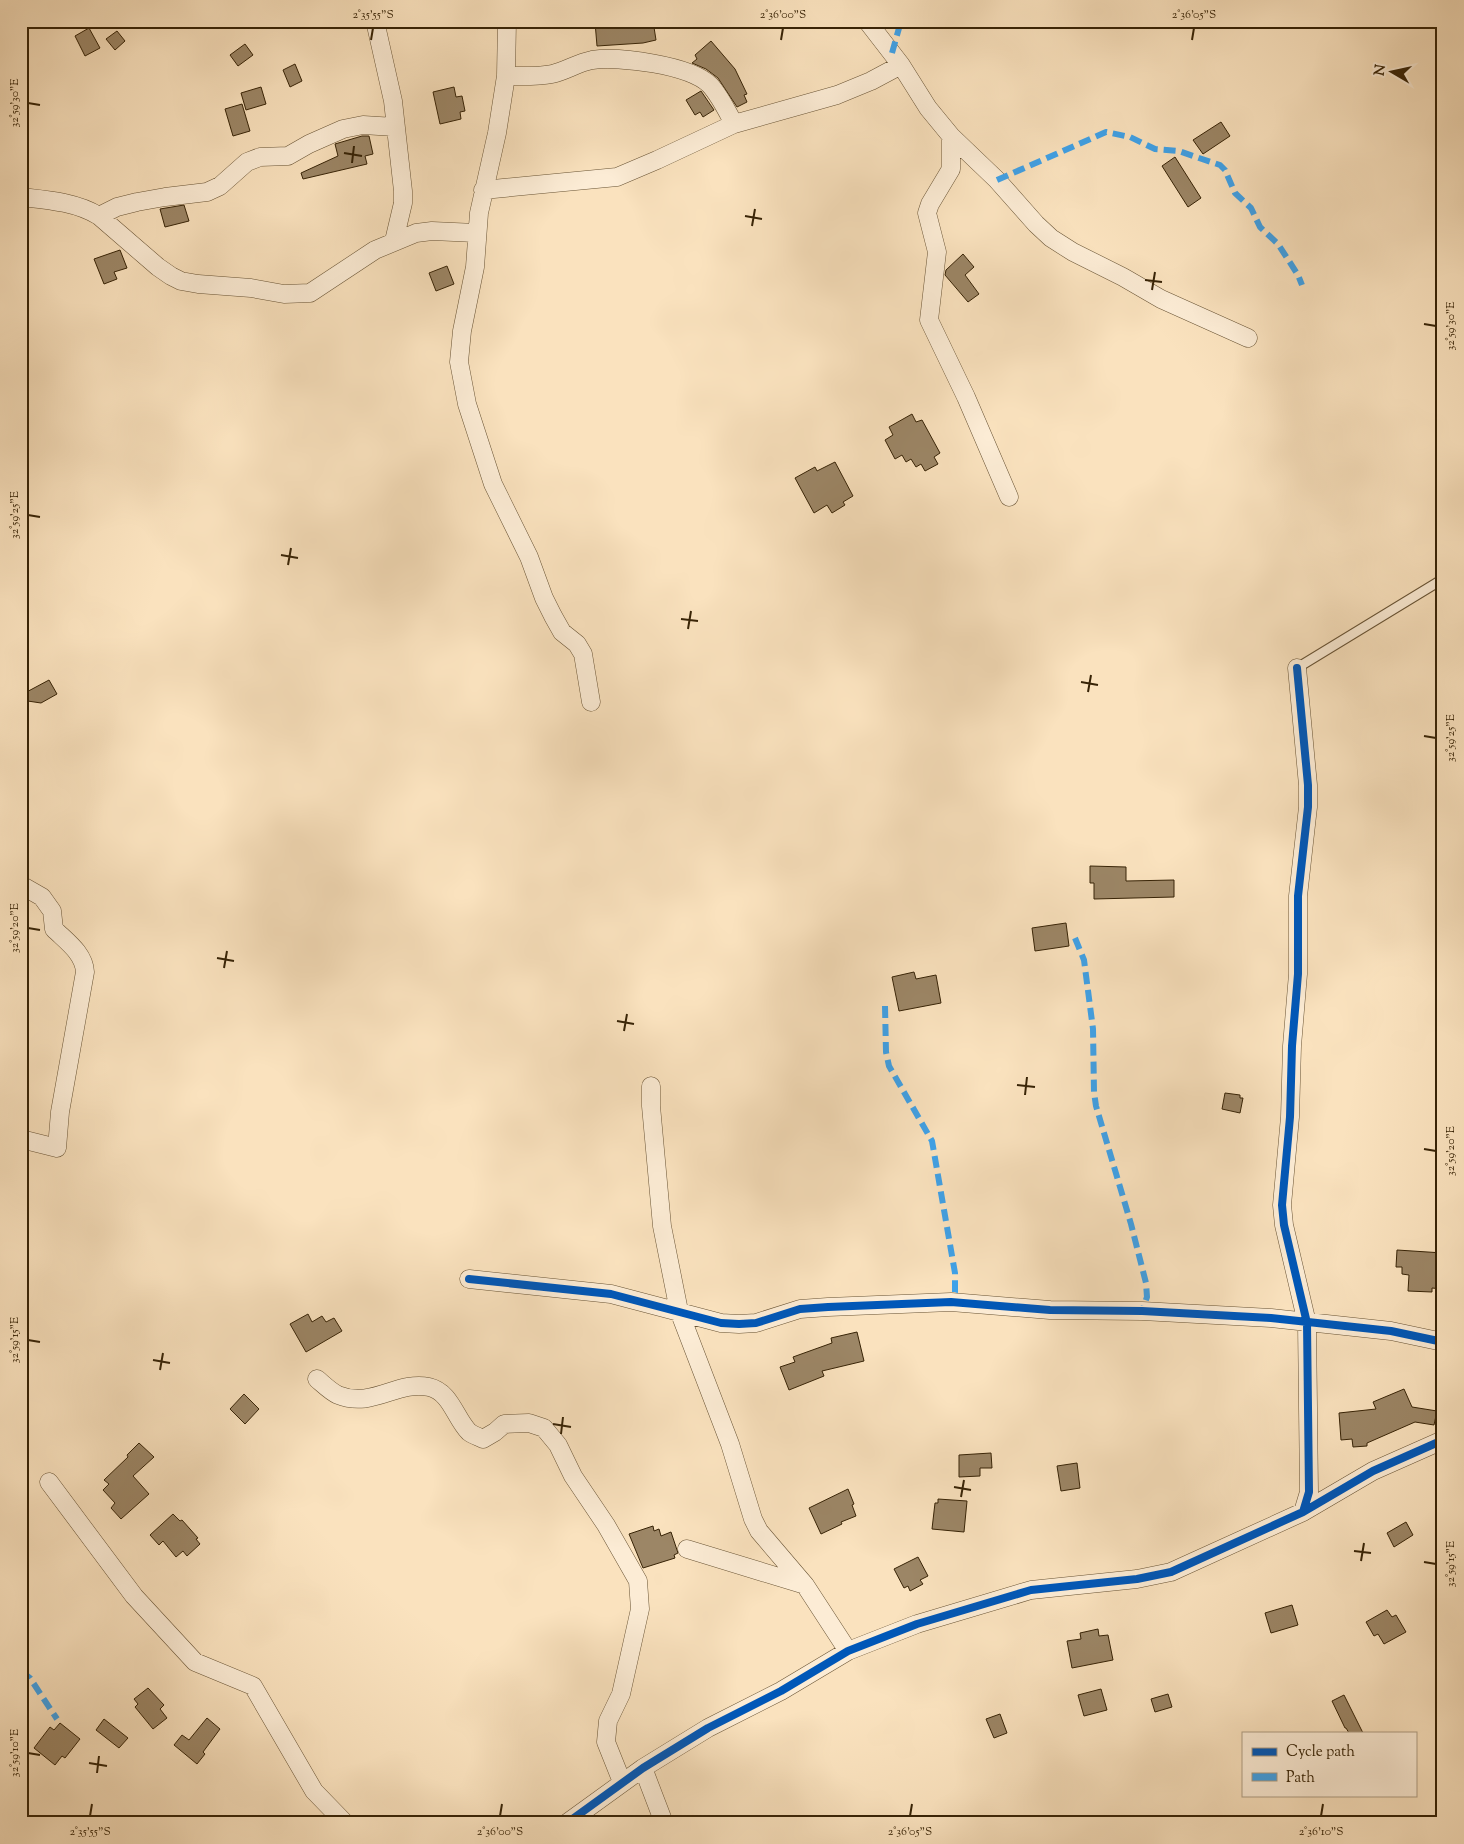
<svg xmlns="http://www.w3.org/2000/svg" width="1464" height="1844" viewBox="0 0 1464 1844" font-family="'Sorts Mill Goudy',serif">
	<style>
		.building { fill: #9c8666; stroke: #372306 }
		.lines { fill: none; stroke-linecap: round; stroke-linejoin: round }
		.service-casing { stroke: #685334; stroke-width: 11 }
		.minor-casing { stroke: #685334; stroke-width: 19 }
		.service { stroke: #fcecd5; stroke-width: 9 }
		.minor { stroke: #fcecd5; stroke-width: 18 }
		.quiet { stroke: #3fa2e9; stroke-width: 6; stroke-dasharray: 12 6; stroke-linecap: butt }
		.cycleway-casing { stroke: #fcecd5; stroke-width: 11 }
		.cycleway { stroke: #0057b8; stroke-width: 8 }
		.ticks { fill: none; stroke: #372306; stroke-width: 2 }
		.neatline { fill: none; stroke: #372306; stroke-width: 2 }
		.ticks-label { font-size: 12px; text-anchor: middle; fill: #372306 }
	</style>
	<rect width="100%" height="100%" fill="#fae2be"/>
	<filter id="stains"><feTurbulence type="fractalNoise" baseFrequency=".004" numOctaves="4"/><feColorMatrix values="0 0 0 0 .2 0 0 0 0 .09 0 0 0 0 .02 0 0 0 .5 -.17"/></filter>
	<radialGradient id="worn" r=".72"><stop offset=".6" stop-color="#630" stop-opacity="0"/><stop offset="1" stop-color="#630" stop-opacity=".3"/></radialGradient>
	<path class="building" d="M621,21V26L653,21L656,40L643,43L597,46L595,22Z
		M89,28L100,48L85,56L75,36Z
		M117,31L125,41L115,50L106,39Z
		M711,41L735,69L747,94L744,95L747,102L737,107L718,78L706,69L692,63L697,59L695,55Z
		M245,44L253,55L238,66L230,55Z
		M295,64L302,81L290,87L283,70Z
		M261,87L266,104L246,110L241,93Z
		M454,87L456,97L462,96L465,111L460,112L461,119L440,124L433,92Z
		M701,91L714,110L703,117L700,112L695,115L686,100Z
		M242,104L250,131L233,136L225,109Z
		M1221,122L1230,136L1203,154L1193,140Z
		M362,136H369L373,154L365,156L367,164L303,179L301,173L338,156L335,144Z
		M1175,157L1201,198L1188,207L1162,166Z
		M184,205L189,221L165,227L160,209Z
		M120,250L127,268L114,272L117,279L104,284L94,259Z
		M963,254L974,267L965,275L979,294L968,302L945,275L946,270Z
		M447,266L454,284L436,291L429,273Z
		M912,414L916,422L922,420L940,453L934,457L938,464L925,471L921,464L916,467L911,459L906,462L902,455L895,459L885,440L893,435L889,427Z
		M835,462L853,496L843,502L845,505L832,513L827,505L814,513L795,478L815,467L817,471Z
		M49,680L57,694L41,703L21,700V695Z
		M1090,866L1126,867V881L1174,880V897L1094,899V883H1090Z
		M1066,923L1069,946L1035,951L1032,928Z
		M914,972L916,979L936,975L941,1003L899,1011L892,977Z
		M1225,1093L1240,1095V1098H1243L1240,1113L1222,1109Z
		M1397,1250L1443,1253V1289L1432,1288V1292L1408,1291L1409,1275L1402,1274V1267H1396Z
		M308,1314L312,1322L322,1316L326,1322L334,1318L342,1331L306,1352L290,1324Z
		M857,1332L864,1361L822,1371L824,1376L789,1390L780,1367L795,1362L793,1357L832,1343L831,1338Z
		M1404,1389L1412,1407L1437,1411L1434,1425L1415,1422L1367,1443V1446L1353,1447L1352,1439L1341,1440L1339,1413L1376,1409L1373,1402Z
		M244,1394L259,1409L245,1424L230,1409Z
		M139,1443L154,1457L133,1476L149,1494L121,1519L111,1508L115,1503L103,1490L109,1484L104,1480L128,1457L127,1455Z
		M991,1453L992,1468H980V1476L959,1477V1455Z
		M1077,1463L1080,1488L1061,1491L1057,1466Z
		M848,1489L854,1504L852,1505L856,1516L841,1522L842,1524L821,1534L809,1508Z
		M938,1499L967,1501L964,1532L932,1529L935,1503H938Z
		M173,1514L180,1521L182,1520L198,1538L196,1539L200,1544L187,1556L183,1551L176,1557L163,1541L159,1545L150,1535Z
		M1406,1522L1413,1535L1394,1547L1387,1533Z
		M653,1526L654,1531L659,1529L661,1536L671,1532L678,1553L674,1555L675,1558L643,1568L629,1534Z
		M918,1557L928,1576L920,1580L923,1584L910,1591L908,1586L904,1588L894,1569Z
		M1292,1605L1298,1625L1271,1633L1265,1613Z
		M1387,1610L1392,1617L1396,1615L1406,1632L1384,1644L1378,1634L1374,1636L1366,1622Z
		M1098,1629L1099,1636L1108,1635L1113,1660L1072,1668L1067,1641L1081,1639L1080,1633Z
		M148,1688L164,1705L160,1709L167,1718L153,1729L135,1707L138,1704L134,1699Z
		M1101,1689L1107,1710L1084,1716L1078,1695Z
		M1168,1694L1172,1707L1155,1712L1151,1699Z
		M1344,1695L1363,1733H1349L1346,1728H1345L1332,1701Z
		M1000,1714L1007,1733L994,1738L986,1719Z
		M207,1718L220,1729L203,1752L205,1754L197,1764L174,1745L182,1735L189,1740Z
		M104,1719L128,1738L119,1748L96,1730Z
		M60,1723L80,1739L65,1758L62,1756L55,1765L34,1748L50,1727L54,1730Z"/>
	<g class="lines">
		<g class="service-casing">
			<path id="service" d="M1297,668L1443,579"/>
		</g>
		<g class="minor-casing">
			<path id="minor" d="M375,21L393,101L403,191V203L394,241
				M507,21L506,76L497,133L479,213L475,267L462,331L459,362L467,404L493,484L529,557L544,598L553,616L562,632L577,644L583,654L591,702
				M867,21L901,65L928,108L951,136L997,180L1036,224L1051,238L1073,252L1123,277L1161,299L1248,338
				M506,76C521,76 537,77 552,74C566,71 577,63 592,60C619,56 690,65 710,85C720,96 727,111 734,124
				M951,136V169L930,204L927,213L937,252L929,320L966,397L1009,497
				M483,190L617,177L657,160L734,124L837,95L871,81L901,65
				M21,197C48,200 76,202 99,216L158,267L171,276L181,281L198,284L251,288L284,294L310,293L375,250L416,233L432,231L476,233
				M99,216L117,207L137,202L165,197L207,192L220,186L247,162L260,157L288,156L309,144L343,129L363,125L395,127
				M1297,668L1308,785V807L1298,896V974L1292,1046L1290,1117L1282,1205L1284,1225L1307,1323L1309,1492L1303,1512
				M21,885L42,897L52,911L54,929C66,941 84,953 85,972L60,1112L57,1148L21,1139
				M651,1086V1106L662,1226L679,1311L730,1444L753,1519L759,1531L805,1585L848,1651
				M469,1279L611,1294L721,1323L739,1324L756,1323L800,1309L828,1307L951,1302L1050,1310L1142,1311L1271,1318L1391,1331L1443,1342
				M317,1379C323,1384 331,1392 338,1395C373,1409 397,1380 429,1387C451,1392 455,1418 469,1432C473,1435 479,1437 483,1439L495,1432L504,1424L529,1423L544,1428L558,1445L573,1476L606,1525L638,1581L640,1609L621,1694L608,1721L606,1742L622,1782
				M49,1482L134,1596L195,1662L253,1686L314,1791L345,1823
				M687,1549L805,1585
				M643,1768L664,1823
				M567,1823L643,1768L708,1728L781,1691L848,1651L917,1624L1031,1590L1137,1579L1171,1572L1303,1512L1373,1471L1443,1440"/>
		</g>
		<use href="#service" class="service"/>
		<use href="#minor" class="minor"/>
		<path class="quiet" d="M892,53L901,21
			M997,180L1106,132L1130,137L1155,149L1179,151L1199,158L1220,165L1225,170L1235,193L1251,208L1260,227L1278,244L1298,275L1302,285
			M1075,938L1084,960L1093,1029L1094,1092L1096,1106L1131,1224L1146,1283L1147,1297L1142,1311
			M885,1006L886,1052L889,1066L932,1141L955,1273V1292L951,1302
			M21,1671L30,1678L57,1719"/>
		<g class="cycleway-casing">
			<path id="cycleway" d="M1297,668L1308,785V807L1298,896V974L1292,1046L1290,1117L1282,1205L1284,1225L1307,1323L1309,1492L1303,1512
				M469,1279L611,1294L721,1323L739,1324L756,1323L800,1309L828,1307L951,1302L1050,1310L1142,1311L1271,1318L1391,1331L1443,1342
				M567,1823L643,1768L708,1728L781,1691L848,1651L917,1624L1031,1590L1137,1579L1171,1572L1303,1512L1373,1471L1443,1440"/>
		</g>
		<use href="#cycleway" class="cycleway"/>
	</g>
	<path class="ticks" d="M371,40L373,28M781,40L783,28M1192,40L1194,28M28,103L40,105M344,153L362,156M352,163L354,146M745,216L762,219M752,226L755,209M1145,280L1162,282M1152,290L1155,272M1424,324L1436,326M28,515L40,517M281,555L298,558M288,565L291,548M681,619L698,621M688,629L691,611M1081,682L1098,685M1088,692L1091,675M1424,736L1436,738M28,928L40,930M217,958L234,961M224,968L227,951M617,1021L634,1024M624,1031L627,1014M1017,1085L1035,1087M1025,1095L1027,1077M1424,1149L1436,1151M28,1340L40,1342M153,1360L170,1363M160,1370L163,1353M553,1424L571,1427M561,1434L563,1417M954,1487L971,1490M961,1497L964,1480M1354,1551L1371,1553M1361,1561L1364,1543M1424,1562L1436,1564M28,1753L40,1755M89,1763L107,1766M97,1773L99,1756M90,1816L92,1804M500,1816L502,1804M910,1816L912,1804M1321,1816L1323,1804"/>
	<rect width="1464" height="1844" fill="none" stroke="#fae2be" stroke-width="55"/>
	<rect x="1242" y="1732" width="175" height="65" fill="#fcecd5" stroke="#ad9c82"/>
	<rect x="1252" y="1748" width="25" height="8" fill="#0057b8" stroke="#ad9c82"/>
	<text x="1286" y="1756" font-size="15" fill="#372306">Cycle path</text>
	<rect x="1252" y="1773" width="25" height="8" fill="#3fa2e9" stroke="#ad9c82"/>
	<text x="1286" y="1782" font-size="15" fill="#372306">Path</text>
	<g transform="translate(1392 72) rotate(279)" stroke="#fcecd5" stroke-width="4" paint-order="stroke">
	<path d="M0-4L9 19L0 12L-9 19Z" fill="#372306"/>
	<text y="-8" font-size="14" font-weight="bold" text-anchor="middle" fill="#372306">N</text>
	</g>
	<rect x="28" y="28" width="1408" height="1788" class="neatline"/>
	<g class="ticks-label">
		<text x="373" y="18">2°35'55"S</text>
		<text x="783" y="18">2°36'00"S</text>
		<text x="1194" y="18">2°36'05"S</text>
		<text transform="translate(14 103) rotate(-90)" y="4">32°59'30"E</text>
		<text transform="translate(1450 326) rotate(-90)" y="4">32°59'30"E</text>
		<text transform="translate(14 515) rotate(-90)" y="4">32°59'25"E</text>
		<text transform="translate(1450 738) rotate(-90)" y="4">32°59'25"E</text>
		<text transform="translate(14 928) rotate(-90)" y="4">32°59'20"E</text>
		<text transform="translate(1450 1151) rotate(-90)" y="4">32°59'20"E</text>
		<text transform="translate(14 1340) rotate(-90)" y="4">32°59'15"E</text>
		<text transform="translate(1450 1564) rotate(-90)" y="4">32°59'15"E</text>
		<text transform="translate(14 1753) rotate(-90)" y="4">32°59'10"E</text>
		<text x="90" y="1835">2°35'55"S</text>
		<text x="500" y="1835">2°36'00"S</text>
		<text x="910" y="1835">2°36'05"S</text>
		<text x="1321" y="1835">2°36'10"S</text>
	</g>
	<rect width="100%" height="100%" filter="url(#stains)"/>
	<rect width="100%" height="100%" fill="url(#worn)"/>
</svg>
